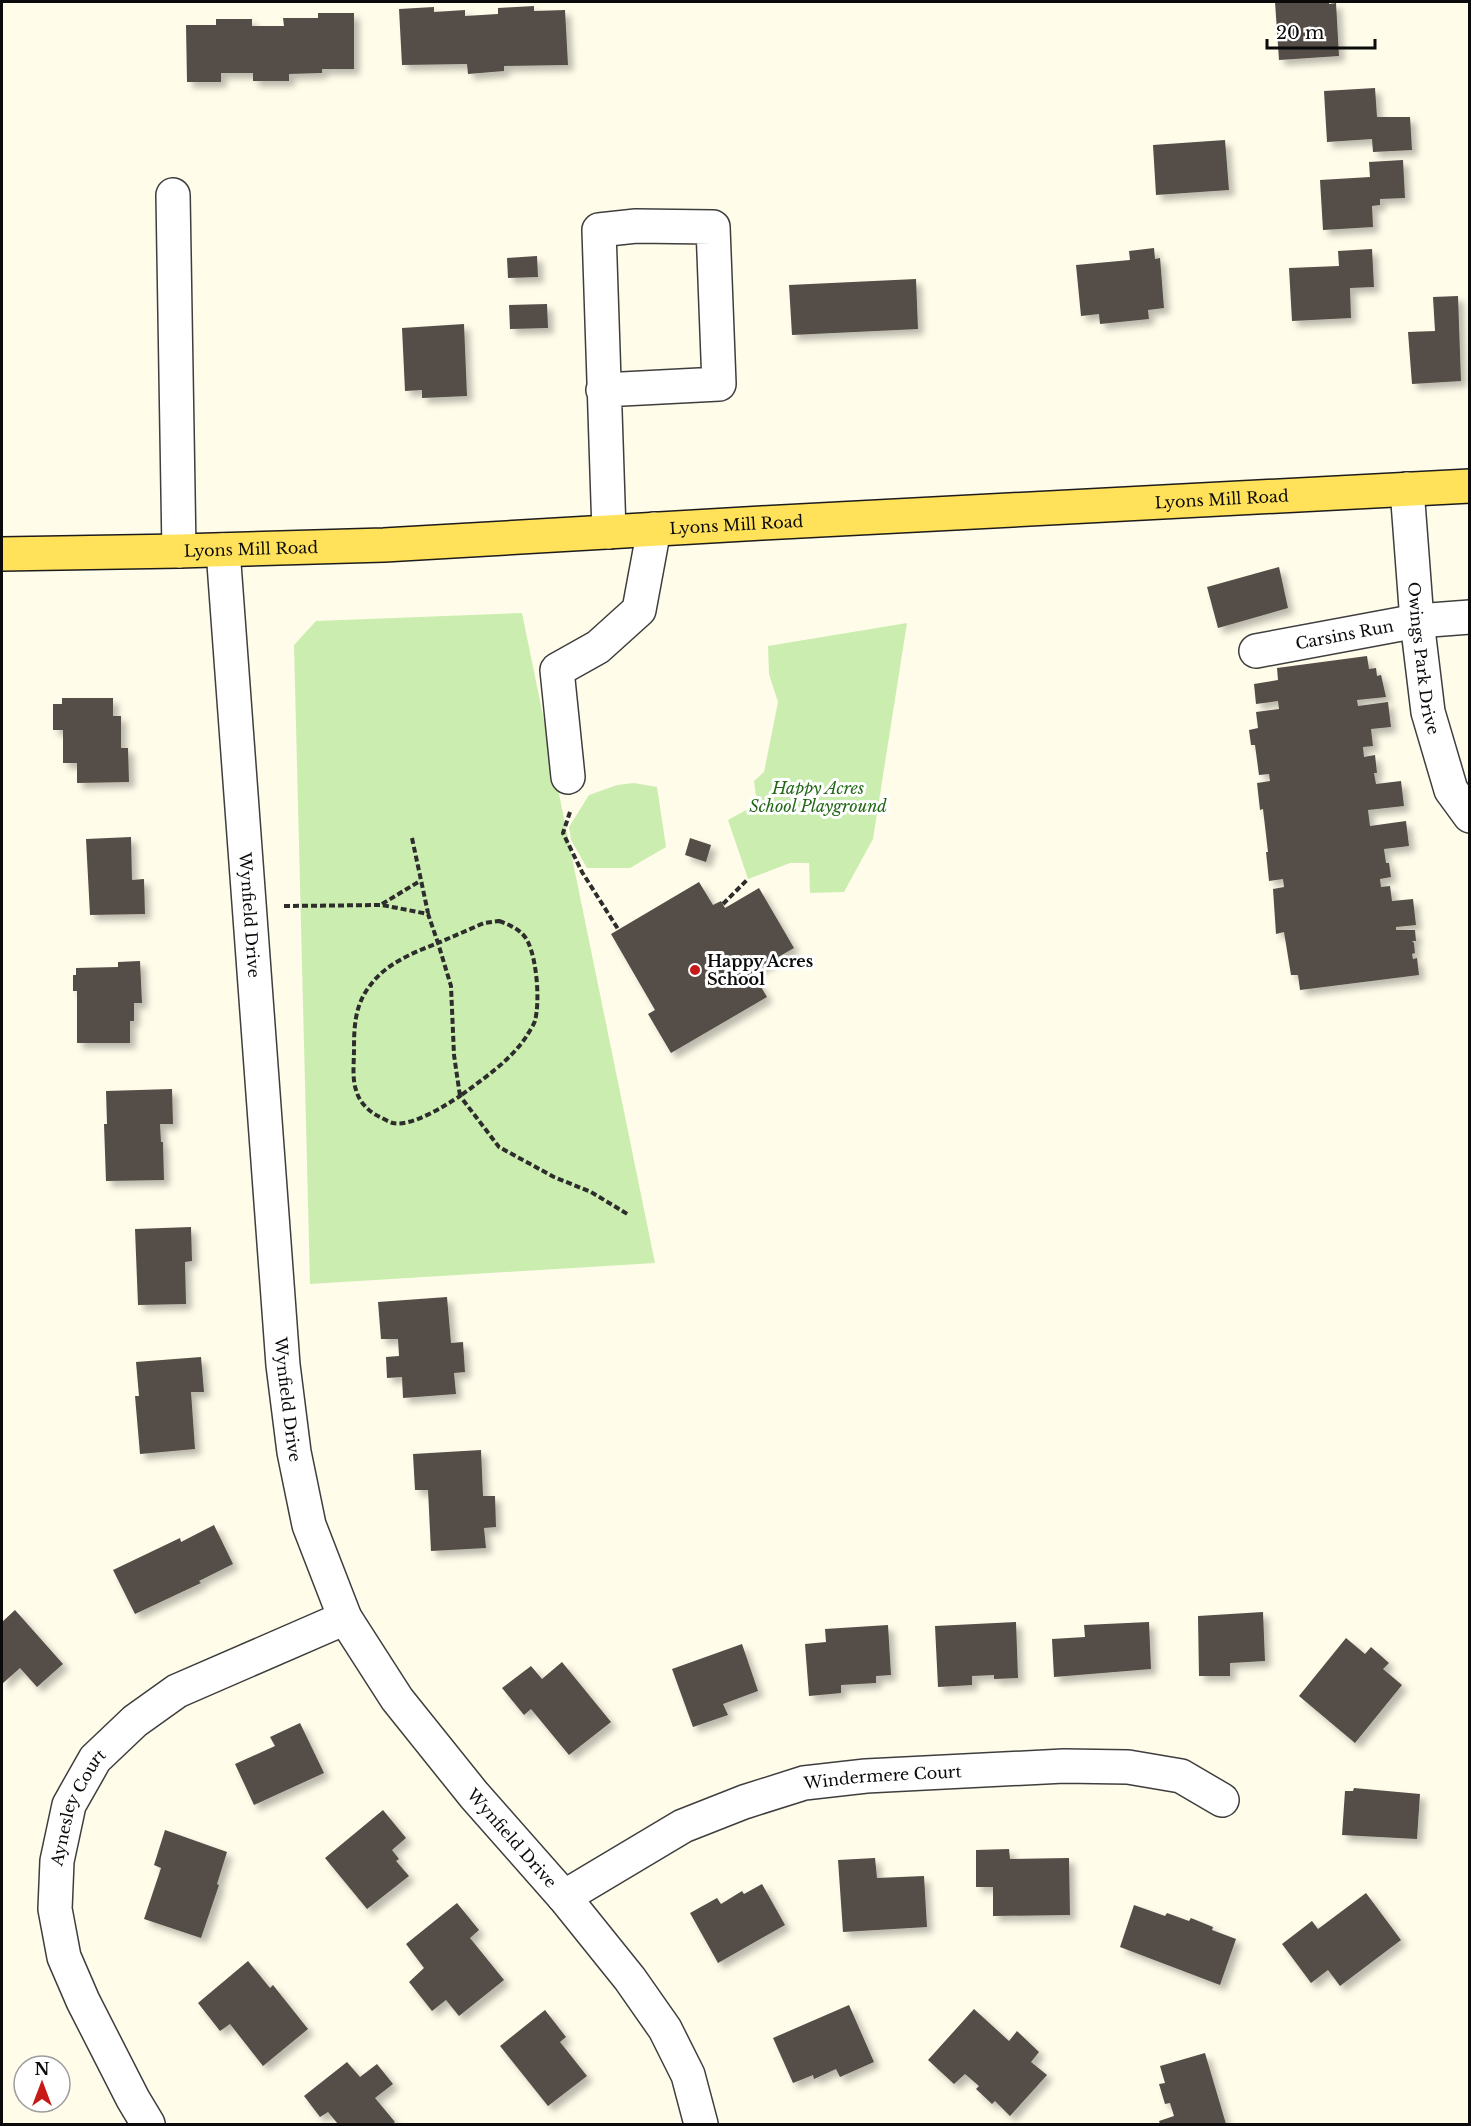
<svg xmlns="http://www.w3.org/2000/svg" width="1471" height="2126" viewBox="0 0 1471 2126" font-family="'Libre Baskerville',serif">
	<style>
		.green { fill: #ccedb0 }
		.building { fill: #554d47; filter: url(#shadow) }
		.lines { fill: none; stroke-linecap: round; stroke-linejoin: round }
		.minor-casing { stroke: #3e3e3e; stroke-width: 36 }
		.major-casing { stroke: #1c1c1c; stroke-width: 36 }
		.path { stroke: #2d2d2d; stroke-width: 4; stroke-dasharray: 6 3; stroke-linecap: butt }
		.minor { stroke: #fff; stroke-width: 33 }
		.major { stroke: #ffe15a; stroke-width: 33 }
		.poi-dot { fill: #c71a18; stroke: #fff; stroke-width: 2 }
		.labels { text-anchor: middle; stroke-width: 6; stroke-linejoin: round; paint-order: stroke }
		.street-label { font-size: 16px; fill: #0b0b0b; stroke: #fff }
		.park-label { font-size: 16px; font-style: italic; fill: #226817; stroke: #fff }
		.poi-label { font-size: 16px; font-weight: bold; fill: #0b0b0b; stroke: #fff; text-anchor: start }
	</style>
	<defs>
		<filter id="shadow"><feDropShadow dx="5.5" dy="5.5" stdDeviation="3" flood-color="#0004"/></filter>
	</defs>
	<rect width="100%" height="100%" fill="#fffcea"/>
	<path class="green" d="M522,613L655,1263L310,1284L294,645L316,621Z
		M907,623L873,839L844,892L810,893L809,863H790L748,879L728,820L757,804L754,781L764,772L778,702L769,674L768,646Z
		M634,783L657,787L666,847L630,868H587L571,840L569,827L589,795L617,785Z"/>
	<path class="building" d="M1275,2H1329V4L1336,3L1339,56L1279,60Z
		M534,6V11L565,10L568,65L504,66V71L468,74L467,64L402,65L399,9L434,7V12L465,10V16L498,14V8Z
		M318,13H354V69H322V73L289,74V81H253V73H221V82H187L186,25H216V19H252V26H284L283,18H318Z
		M1375,88L1377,117H1410L1412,150L1373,152L1372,139L1327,142L1324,91Z
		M1225,140L1229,190L1156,195L1153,145Z
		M1403,160L1405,198L1380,199V205L1372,206L1373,227L1323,230L1320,180L1370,177L1369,162Z
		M1154,248L1155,259L1160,258L1164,308L1148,310L1149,319L1100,324L1099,314L1081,316L1076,265L1130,260L1129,251Z
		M1372,249L1374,287L1350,288L1351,318L1292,321L1289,268L1339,266L1338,251Z
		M537,256L538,277L508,278L507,258Z
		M916,279L918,329L792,335L789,285Z
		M1458,296L1461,381L1412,384L1408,332L1435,331L1433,297Z
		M547,304L548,328L510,329L509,305Z
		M464,324L467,396L422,398V390L405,391L402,328Z
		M1279,567L1288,608L1218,628L1207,587Z
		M1367,656L1369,669L1376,668L1377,676L1381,675L1386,697L1357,700L1358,706L1388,702L1391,727L1371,729L1373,746L1363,747L1364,757L1375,755L1377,773H1374L1376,784L1401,781L1404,806L1368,810L1370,826L1406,821L1409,846L1384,849L1386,863H1389L1391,877L1380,879L1381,887L1390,886L1392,901L1413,899L1416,925L1396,927V930H1415L1416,941H1412L1414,943L1415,953L1412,954L1413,959L1417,958L1419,975L1300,990L1298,975H1291L1284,932L1276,934L1273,889L1284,887L1283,879L1269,881L1266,852H1268L1263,809L1260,810L1257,783L1270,781L1269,774L1259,775L1255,745H1251L1249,730L1258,728L1256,712L1279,709L1278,701L1256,704L1254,684L1278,680L1277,668Z
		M62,698H113V716H121V748H128L129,782L77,783V763H63V730H53V704H62Z
		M131,837L132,880L144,879L145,914L90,915L86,839Z
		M690,838L711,845L706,862L685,855Z
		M699,882L713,905L721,901L725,908L759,888L794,948L752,972L767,997L671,1053L648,1014L655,1010L611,934Z
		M140,961L142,1003H134V1021H130V1043H77V991H73V975H76V968L118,967V962Z
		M172,1089L173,1124H160L161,1142H163L164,1180L106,1181L104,1124H107L106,1091Z
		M191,1227L192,1261L185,1262L186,1304L138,1305L135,1229Z
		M447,1297L451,1343L463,1342L465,1372L454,1373L456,1394L403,1398L402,1377L387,1378L386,1357L399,1356L398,1339H381L378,1302Z
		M201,1357L204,1392H191L195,1449L140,1454L135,1396H139L136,1362Z
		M481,1450L483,1496H495L496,1527L484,1528L486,1548L431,1551L428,1490H415L413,1454Z
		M214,1525L233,1564L199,1581L201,1583L135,1614L113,1570L180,1538L181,1542Z
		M15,1610L63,1664L37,1687L20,1668L2,1684V1622Z
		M1263,1612L1265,1661L1230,1663V1676H1199L1198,1616Z
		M1016,1622L1018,1678L994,1679V1675L972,1676V1685L938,1687L935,1626Z
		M1149,1622L1151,1669L1054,1677L1052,1639L1085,1637L1084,1625Z
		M888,1625L891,1675L876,1676V1683L841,1685V1693L809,1696L805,1644L826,1642L825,1629Z
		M1346,1638L1365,1654L1371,1647L1389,1663L1383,1669L1402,1685L1355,1743L1299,1696Z
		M742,1644L758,1691L723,1704L728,1715L693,1727L672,1669Z
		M562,1662L611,1722L569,1755L531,1709L524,1715L502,1688L531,1666L542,1679Z
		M300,1723L324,1773L254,1805L235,1764L275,1746L270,1737Z
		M1354,1788L1420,1794L1417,1839L1342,1835L1345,1791H1353Z
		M383,1810L406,1838L392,1850L399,1859L396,1861L409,1876L367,1909L325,1858Z
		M165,1830L227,1852L217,1884L219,1885L201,1938L144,1919L161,1868L154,1865Z
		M1009,1849L1010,1859L1069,1858L1070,1915L993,1916V1887H976V1850Z
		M875,1858L877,1878L924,1876L927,1927L843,1932L838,1860Z
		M762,1884L785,1925L718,1963L690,1913L717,1898L721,1904L742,1891L744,1894Z
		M1366,1893L1401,1940L1340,1986L1328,1970L1311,1983L1282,1944L1312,1921L1318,1929Z
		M457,1903L479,1930L470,1938L504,1980L459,2016L446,2000L432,2011L409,1982L424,1968L406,1944Z
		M1134,1905L1165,1916L1167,1913L1189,1921L1191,1918L1213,1927L1212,1930L1236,1939L1220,1985L1120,1947Z
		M248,1961L270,1988L273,1985L308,2029L263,2066L230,2024L220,2031L198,2003Z
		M849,2005L874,2062L840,2077L836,2069L814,2079L813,2075L793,2083L773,2038Z
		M974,2009L1009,2041L1017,2031L1039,2052L1031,2062L1047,2075L1010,2116L995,2101L992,2104L976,2089L979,2086L965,2074L954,2084L928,2060Z
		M545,2010L566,2037L560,2042L587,2076L548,2106L500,2046Z
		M1205,2053L1226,2124H1160L1159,2121L1174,2116L1170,2103L1165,2104L1159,2084L1165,2083L1160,2066Z
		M347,2062L360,2077L377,2064L393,2084L375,2098L395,2122L392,2124H338L328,2112L320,2117L304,2096Z"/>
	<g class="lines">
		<g class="minor-casing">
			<g id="minor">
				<path d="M173,195L179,551"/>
				<path d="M603,390L719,384L713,227L636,226L599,230L609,532"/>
				<path id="s1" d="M1407,489L1417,621L1428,712L1451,790L1470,816"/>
				<path id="s2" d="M223,550L283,1365L294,1452L309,1525L345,1618L397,1699L474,1795L564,1897L630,1979L665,2029L688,2075L701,2124"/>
				<path id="s3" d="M1256,651L1417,621L1470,617"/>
				<path d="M568,777L557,670L598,647L639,610L654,529"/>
				<path id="s4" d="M564,1897L683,1826L744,1802L804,1783L866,1776L1064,1766L1128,1767L1181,1776L1222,1800"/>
				<path id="s5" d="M148,2124L133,2099L83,2001L64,1957L55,1909L57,1861L69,1805L95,1759L135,1721L177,1691L345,1618"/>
			</g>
		</g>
		<g class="major-casing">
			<g id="major">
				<path id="s6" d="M2,554L179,551L384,545L762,523L1470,486"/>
			</g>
		</g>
		<path class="path" d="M570,812L563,833L582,872L618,929
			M412,838L428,913
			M382,904L420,881
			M723,904L748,879
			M284,906L382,905L428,914L438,943C412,953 385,964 369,987C355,1005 354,1027 354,1049C354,1062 352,1078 356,1090C359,1102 369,1112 380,1117C384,1119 389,1122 393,1123C411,1127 445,1106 460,1096L499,1147L554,1177L591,1192L629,1215
			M499,921C511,925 523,931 528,942C537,961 540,1001 535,1021C533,1026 529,1032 526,1037C510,1061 483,1079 460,1096L454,1055L451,986L438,943L484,923Z"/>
		<use href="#minor" class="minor"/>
		<use href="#major" class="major"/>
	</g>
	<circle class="poi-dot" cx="695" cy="970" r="6"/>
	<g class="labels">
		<g class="street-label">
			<text dy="6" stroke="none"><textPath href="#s6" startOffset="1221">Lyons Mill Road</textPath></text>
			<text dy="6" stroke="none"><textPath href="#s6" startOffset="735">Lyons Mill Road</textPath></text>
			<text dy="6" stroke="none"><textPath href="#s6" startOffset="249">Lyons Mill Road</textPath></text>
			<text dy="6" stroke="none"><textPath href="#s3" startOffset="90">Carsins Run</textPath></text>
			<text dy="6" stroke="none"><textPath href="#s1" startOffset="170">Owings Park Drive</textPath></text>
			<text dy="6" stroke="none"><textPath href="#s2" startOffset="366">Wynfield Drive</textPath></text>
			<text dy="6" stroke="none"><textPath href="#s2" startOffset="852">Wynfield Drive</textPath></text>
			<text dy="6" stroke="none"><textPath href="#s4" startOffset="346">Windermere Court</textPath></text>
			<text dy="6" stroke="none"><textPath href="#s5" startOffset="342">Aynesley Court</textPath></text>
			<text dy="6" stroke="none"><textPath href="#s2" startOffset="1356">Wynfield Drive</textPath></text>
		</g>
		<g class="park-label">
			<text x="818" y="794">Happy Acres<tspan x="818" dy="18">School Playground</tspan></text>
		</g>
		<g class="poi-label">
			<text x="707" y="967">Happy Acres<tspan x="707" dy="18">School</tspan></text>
		</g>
	</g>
	<rect width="1471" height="2126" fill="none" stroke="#0b0b0b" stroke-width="6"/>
	<g transform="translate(42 2084)"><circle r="28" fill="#ffffff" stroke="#9d9d9d" stroke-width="1.5"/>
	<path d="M0-4.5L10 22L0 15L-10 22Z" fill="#c71a18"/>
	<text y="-9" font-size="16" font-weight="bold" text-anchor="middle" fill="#0b0b0b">N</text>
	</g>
	<path d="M1267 39v9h108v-9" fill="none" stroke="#0b0b0b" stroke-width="3"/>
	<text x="1276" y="39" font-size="18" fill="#0b0b0b" stroke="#ffffff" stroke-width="4.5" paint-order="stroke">20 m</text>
</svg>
